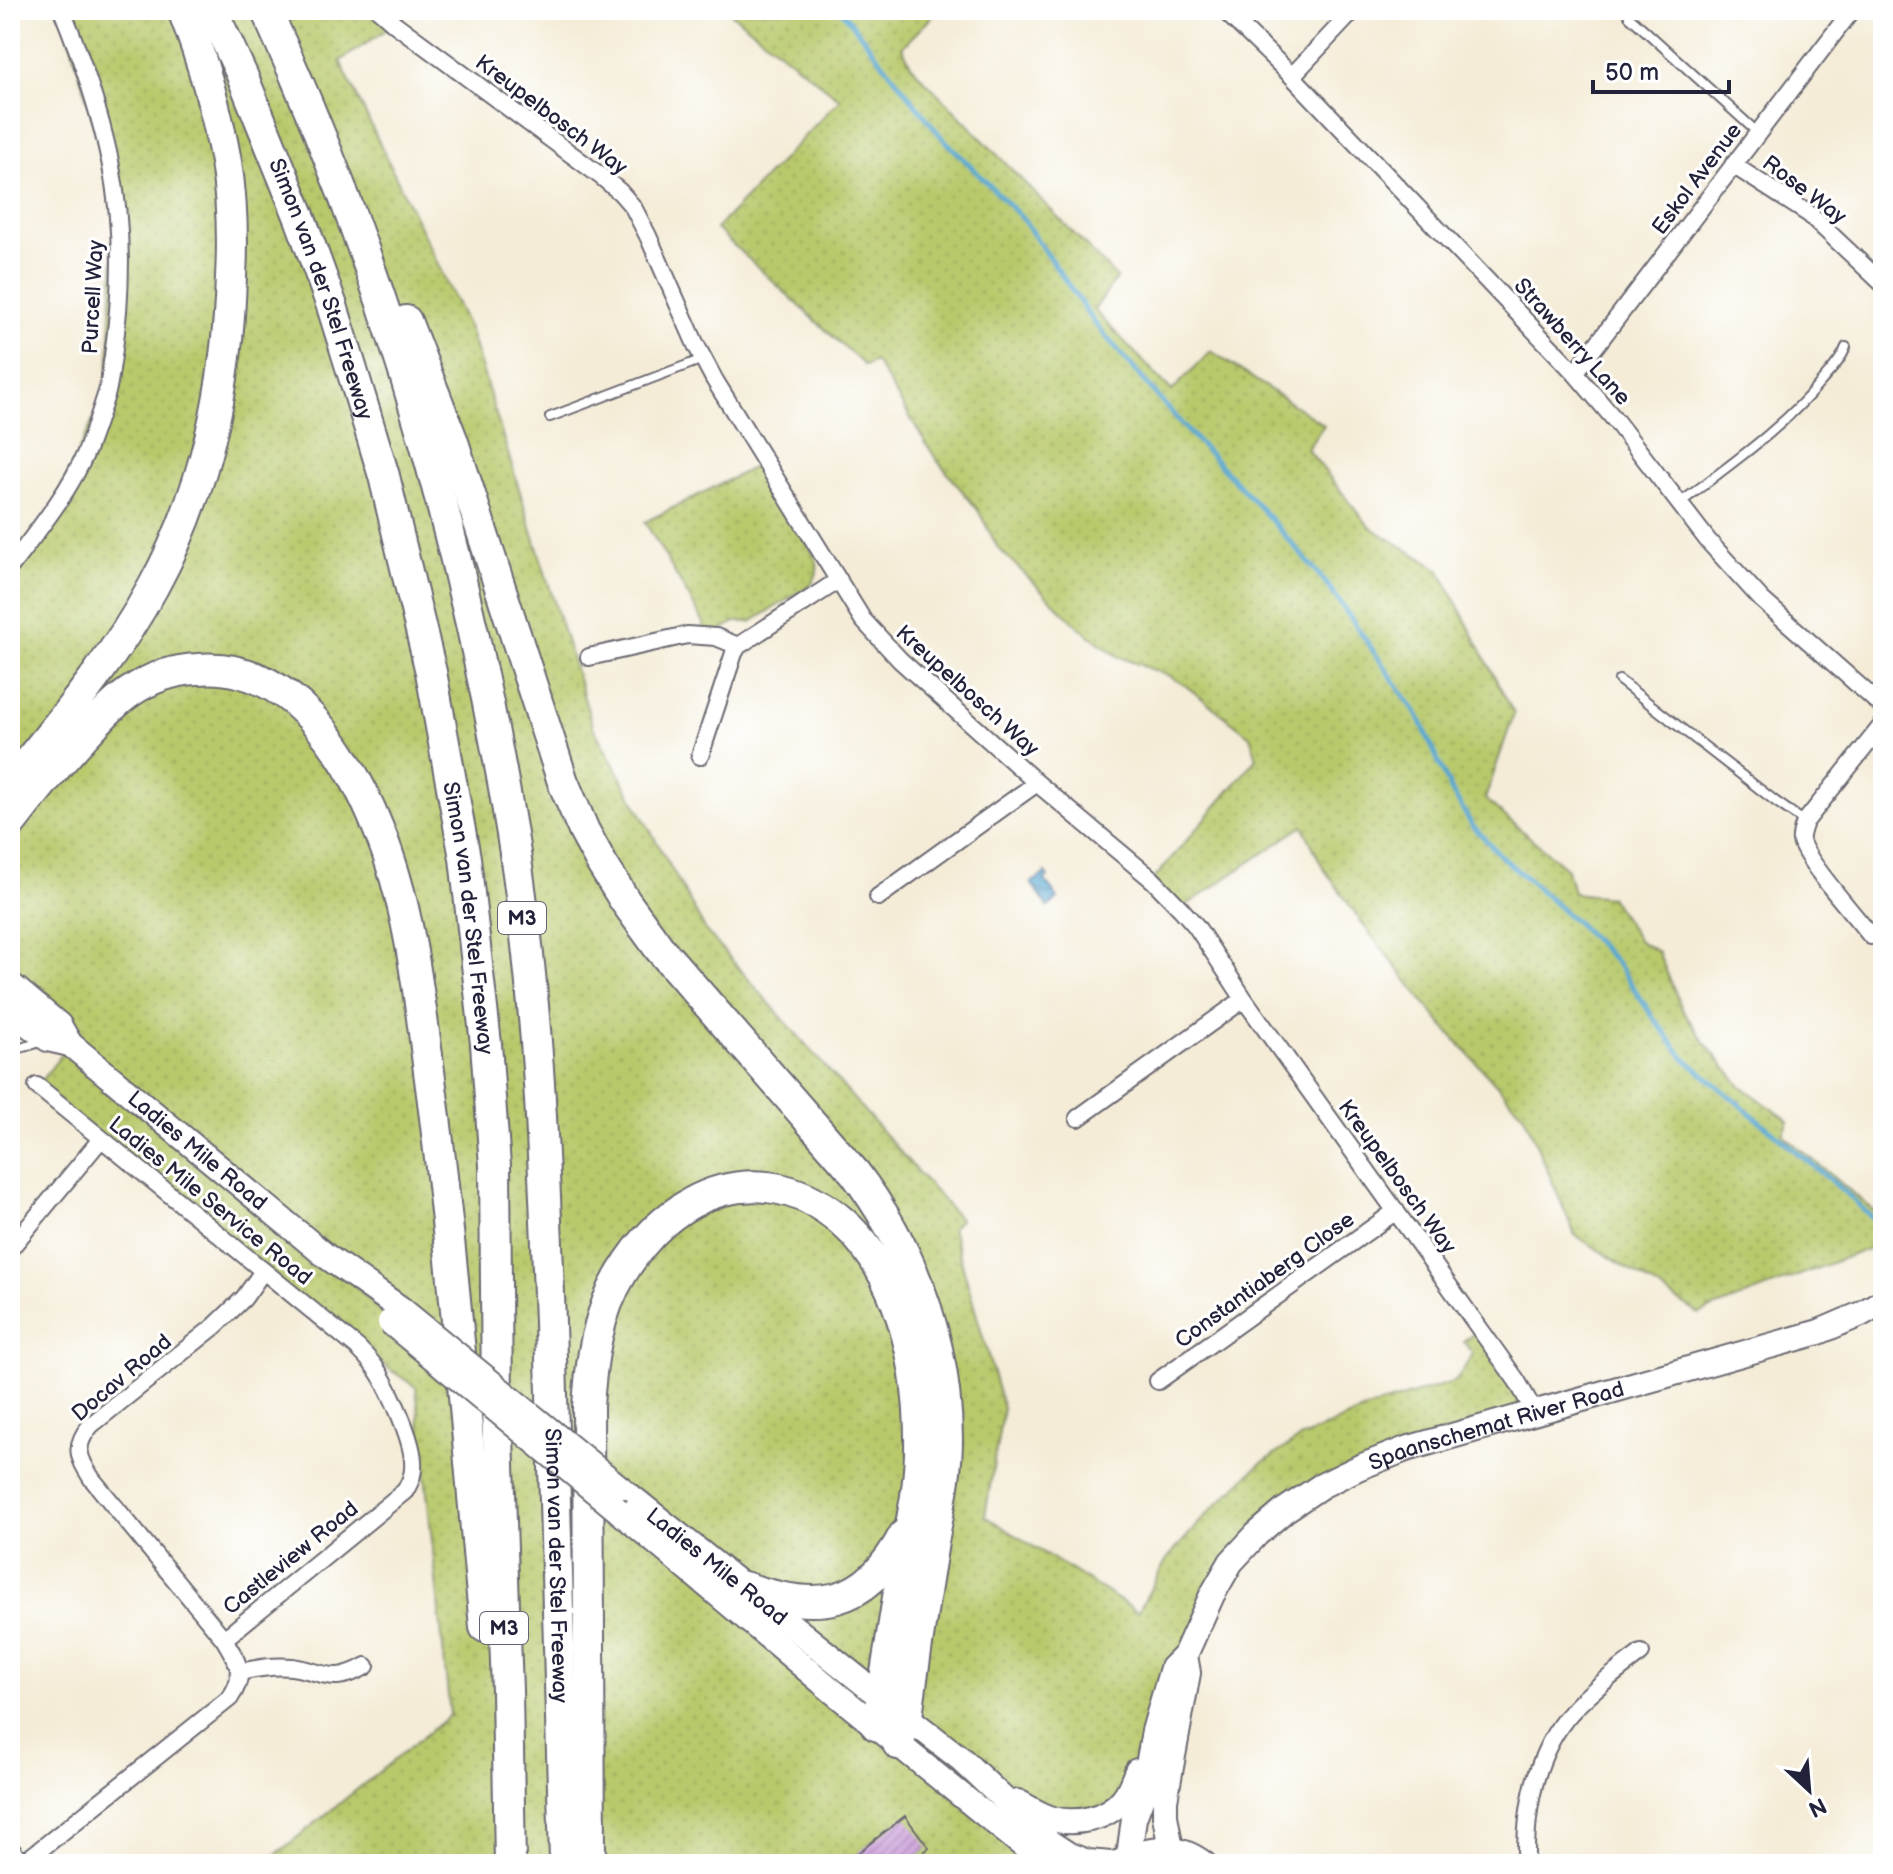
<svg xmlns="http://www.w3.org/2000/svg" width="1893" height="1874" viewBox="0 0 1893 1874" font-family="'Balsamiq Sans',sans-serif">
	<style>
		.grass { fill: url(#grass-dots); stroke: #6d7654; stroke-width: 2 }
		.water { fill: url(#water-waves); stroke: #3c6485; stroke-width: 2 }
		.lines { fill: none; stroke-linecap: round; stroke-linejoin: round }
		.stream { stroke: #55a6cf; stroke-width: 5 }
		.building { fill: url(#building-hatch) }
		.lane-casing { stroke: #6c6972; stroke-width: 12 }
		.street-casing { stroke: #6c6972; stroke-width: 20 }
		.secondary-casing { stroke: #6c6972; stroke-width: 28 }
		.highway-casing { stroke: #6c6972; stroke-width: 34 }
		.lane { stroke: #fff; stroke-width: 8 }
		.street { stroke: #fff; stroke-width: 16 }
		.secondary { stroke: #fff; stroke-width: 24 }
		.highway { stroke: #fff; stroke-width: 30 }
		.secondary-bridge-casing { stroke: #6c6972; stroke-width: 28; stroke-linecap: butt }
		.secondary-bridge { stroke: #fff; stroke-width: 24 }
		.labels { text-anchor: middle; stroke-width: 6; stroke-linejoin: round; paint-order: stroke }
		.shield { fill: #fff; stroke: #646476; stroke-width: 2 }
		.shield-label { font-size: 20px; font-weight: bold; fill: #22223b }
		.street-label { font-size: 22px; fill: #22223b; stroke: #fff }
	</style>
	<defs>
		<pattern id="grass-dots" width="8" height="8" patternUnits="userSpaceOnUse" patternTransform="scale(2)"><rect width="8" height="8" fill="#b8c96c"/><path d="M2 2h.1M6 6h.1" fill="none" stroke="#9eac5e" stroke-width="1.8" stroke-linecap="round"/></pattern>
		<pattern id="water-waves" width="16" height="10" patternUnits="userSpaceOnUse" patternTransform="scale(2)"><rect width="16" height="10" fill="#55a6cf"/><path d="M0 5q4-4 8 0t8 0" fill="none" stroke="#4687a9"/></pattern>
		<pattern id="building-hatch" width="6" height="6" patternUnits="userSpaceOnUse" patternTransform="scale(2)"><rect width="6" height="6" fill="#cda2dc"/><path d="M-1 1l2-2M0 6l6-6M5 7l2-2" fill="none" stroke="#a684b4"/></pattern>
	</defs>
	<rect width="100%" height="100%" fill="#fff"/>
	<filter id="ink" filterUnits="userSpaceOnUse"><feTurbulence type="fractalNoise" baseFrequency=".0125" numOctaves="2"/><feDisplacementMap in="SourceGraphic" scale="16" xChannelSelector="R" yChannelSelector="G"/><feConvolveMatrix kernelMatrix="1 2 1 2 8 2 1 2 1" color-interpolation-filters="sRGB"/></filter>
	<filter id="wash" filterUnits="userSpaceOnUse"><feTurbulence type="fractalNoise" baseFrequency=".006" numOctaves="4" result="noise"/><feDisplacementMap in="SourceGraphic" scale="32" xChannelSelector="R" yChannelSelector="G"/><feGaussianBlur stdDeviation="1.8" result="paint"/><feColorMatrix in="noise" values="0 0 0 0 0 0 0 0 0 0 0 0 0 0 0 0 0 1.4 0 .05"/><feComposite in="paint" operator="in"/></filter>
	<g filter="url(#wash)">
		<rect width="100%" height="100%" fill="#f4ecd7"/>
		<path class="grass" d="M62,10H379L395,24L340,61L470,331L593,727L706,931L960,1220L952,1228L1003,1408L985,1516L1138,1612L1167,1559L1206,1515L1260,1464L1302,1437L1372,1407L1456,1381L1473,1354L1463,1341L1480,1330L1535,1413L1360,1467L1231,1562L1129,1791L1083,1821L991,1788L330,1260L390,1322L1046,1864H264L450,1715L416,1387L358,1348L37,1086L69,1045L10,1011V567L46,521L108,389L116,205Z
			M727,10H939L902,47L912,67L1117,278L1094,310L1172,391L1211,351L1324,425L1307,449L1370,527L1439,569L1514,714L1485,799L1567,869L1573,893L1610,897L1639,941L1658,952L1683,1011L1709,1048L1740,1085L1789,1121L1783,1135L1883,1218V1243L1699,1314L1575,1235L1524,1115L1444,1027L1370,934L1322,866L1303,826L1181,909L1153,880L1257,758L1250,736L1186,686L1169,676L1117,656L1081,629L998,548L978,510L936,459L875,361L865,366L716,229L840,99Z
			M758,465L816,558C819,569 817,576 811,585L751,622H735L720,631L704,630V623L645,522Z"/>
		<path class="water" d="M1046,873L1048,877L1045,880L1058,899L1048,907L1031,883Z"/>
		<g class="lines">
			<path class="stream" d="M841,10L940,135L1022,218L1096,325L1185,428L1266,514L1327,584L1419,717L1451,790L1472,825L1502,857L1577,923L1616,962L1651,1014L1683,1057L1847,1194L1883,1228"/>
		</g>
		<g id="blocks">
			<path class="building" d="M905,1816L929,1848L908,1864H844Z"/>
		</g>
	</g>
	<g filter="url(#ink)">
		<use href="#blocks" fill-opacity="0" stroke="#6c6972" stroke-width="2"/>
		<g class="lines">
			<g class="lane-casing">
				<path id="lane" d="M1629,16L1758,133
					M550,417L703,359
					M1680,503C1729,465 1780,431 1821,382C1830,371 1841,361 1846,347
					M1619,680L1775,801L1805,822
					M10,1051L44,1041"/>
			</g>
			<g class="street-casing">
				<path id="street" d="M379,10L395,24L602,177L620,192L633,207L648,236L696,345L714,379L863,620L900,660L1037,783L1153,880L1181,909L1196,926L1244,999L1517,1381L1535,1413
					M1224,10L1292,76L1575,373L1615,420L1709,542L1762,600L1883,707
					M1292,76L1354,10
					M1733,165L1809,214L1883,284
					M1575,373L1852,10
					M10,567C38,530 69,493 87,450C94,431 101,411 107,392C110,380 111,368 113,356C122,293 123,224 110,161C99,109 82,59 62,10
					M589,657L687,635L716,637L738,646
					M700,756L734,653L738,646L839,580
					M878,897L1037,783
					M1871,936C1857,918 1805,860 1801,841C1800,835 1803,828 1805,822L1883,724
					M1078,1118L1244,999
					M10,1249L101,1139
					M1158,1381L1396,1211
					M224,1639L92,1479C78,1457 73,1446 91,1425L215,1326L244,1298L263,1271
					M240,1672C257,1668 274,1665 292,1667C326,1672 332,1685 366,1666
					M10,1848L23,1864
					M22,1864L230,1698C247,1673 238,1663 224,1639L405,1491C411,1481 414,1473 413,1461C412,1439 391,1392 379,1373C373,1363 366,1356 358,1348L37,1086
					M1526,1864C1525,1813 1533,1760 1566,1718C1587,1693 1615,1673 1641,1653"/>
			</g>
			<g class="secondary-casing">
				<g id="secondary">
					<path id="s1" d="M10,984L59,1025L70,1044L326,1256L401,1309"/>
					<path d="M10,1011L48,1039L70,1044"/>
					<path id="s2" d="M619,1487L882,1698L961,1759L1049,1842L1069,1855L1087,1862L1112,1864"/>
					<path d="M619,1511L835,1693L1046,1864"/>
					<path d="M1018,1802C1029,1808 1041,1816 1053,1819C1076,1825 1107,1819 1123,1799C1130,1791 1133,1780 1137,1771"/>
					<path d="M1171,1849L1165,1816V1800L1188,1673L1185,1655"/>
					<path id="s3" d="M1129,1856L1134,1818L1143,1794L1154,1731L1172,1668L1185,1655L1212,1595L1231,1562L1257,1534L1285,1510L1321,1486L1360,1467L1406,1449L1819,1332L1861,1314L1883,1301"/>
					<path d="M1119,1863C1146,1845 1179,1844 1204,1864"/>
				</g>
			</g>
			<g class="highway-casing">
				<g id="highway">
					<path id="s4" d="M212,10L242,75L300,218L332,306L355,380L384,476L431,672L465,858L486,1044L495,1166L497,1408L507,1691L510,1864"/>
					<path id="s5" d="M266,10C386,270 464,547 511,828C538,991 544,1157 550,1322C556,1502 561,1683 565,1864"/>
					<path d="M406,321L453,442L563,782L584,831L602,864L625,901L659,948L855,1173C914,1252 946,1340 947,1439C947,1474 939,1508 933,1542C924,1600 914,1658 907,1717L898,1744"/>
					<path d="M10,784C61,721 114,659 153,587C205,493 228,384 231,277C233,239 232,200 226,162C217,110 202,59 183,10"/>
					<path d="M10,824C33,794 57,765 82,738C97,722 112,704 130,692C150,678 174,670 198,669C290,661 348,753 378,828C412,910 420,1006 432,1094C455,1271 468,1449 485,1627"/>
					<path d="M744,1587C816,1612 865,1609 904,1535"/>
					<path d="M590,1864L588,1407C591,1361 597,1313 622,1273C701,1142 844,1165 897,1304C914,1350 921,1403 920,1453C919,1491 910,1529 903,1566C896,1610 889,1654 882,1698L876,1725"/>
				</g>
			</g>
			<use href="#lane" class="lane"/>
			<use href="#street" class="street"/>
			<use href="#secondary" class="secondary"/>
			<use href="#highway" class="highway"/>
			<g class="secondary-bridge-casing">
				<path id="secondary-bridge" d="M401,1309L619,1487
					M390,1322L619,1511"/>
			</g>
			<use href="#secondary-bridge" class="secondary-bridge"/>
		</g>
	</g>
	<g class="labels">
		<g class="shield">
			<rect x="498" y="902" width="48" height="32" rx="6"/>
			<rect x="480" y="1612" width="48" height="32" rx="6"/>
		</g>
		<g class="shield-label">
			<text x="522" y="925">M3</text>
			<text x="504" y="1635">M3</text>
		</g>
		<g class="street-label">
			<text transform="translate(552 114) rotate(37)" y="8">Kreupelbosch Way</text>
			<text transform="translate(1696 178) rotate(-53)" y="8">Eskol Avenue</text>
			<text transform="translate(1805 189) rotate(37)" y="8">Rose Way</text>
			<text dy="8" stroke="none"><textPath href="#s4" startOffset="300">Simon van der Stel Freeway</textPath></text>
			<text transform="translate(92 297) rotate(-87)" y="8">Purcell Way</text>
			<text transform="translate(1573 341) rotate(48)" y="8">Strawberry Lane</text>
			<text transform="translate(968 690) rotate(42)" y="8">Kreupelbosch Way</text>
			<text dy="8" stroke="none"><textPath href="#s4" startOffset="948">Simon van der Stel Freeway</textPath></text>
			<text dy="8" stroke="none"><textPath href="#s1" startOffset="252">Ladies Mile Road</textPath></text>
			<text transform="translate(1398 1176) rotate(54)" y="8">Kreupelbosch Way</text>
			<text transform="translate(211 1200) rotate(39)" y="8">Ladies Mile Service Road</text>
			<text transform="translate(1264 1279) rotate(-36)" y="8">Constantiaberg Close</text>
			<text transform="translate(121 1377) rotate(-40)" y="8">Docav Road</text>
			<text dy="8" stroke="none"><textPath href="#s3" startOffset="620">Spaanschemat River Road</textPath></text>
			<text transform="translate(290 1557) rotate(-39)" y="8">Castleview Road</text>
			<text dy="8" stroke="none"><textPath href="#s5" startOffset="1596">Simon van der Stel Freeway</textPath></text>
			<text dy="8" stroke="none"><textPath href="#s2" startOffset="126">Ladies Mile Road</textPath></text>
		</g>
	</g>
	<rect width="1893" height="1874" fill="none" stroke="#fff" stroke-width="40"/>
	<g transform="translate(1809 1790) rotate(154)" stroke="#ffffff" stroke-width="6" paint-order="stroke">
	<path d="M0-6L14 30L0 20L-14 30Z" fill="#22223b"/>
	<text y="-12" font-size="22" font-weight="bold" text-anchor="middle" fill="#22223b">N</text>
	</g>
	<path d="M1593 80v12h136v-12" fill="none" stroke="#22223b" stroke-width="4"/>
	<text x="1605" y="80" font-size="24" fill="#22223b" stroke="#ffffff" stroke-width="6" paint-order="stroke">50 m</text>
</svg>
